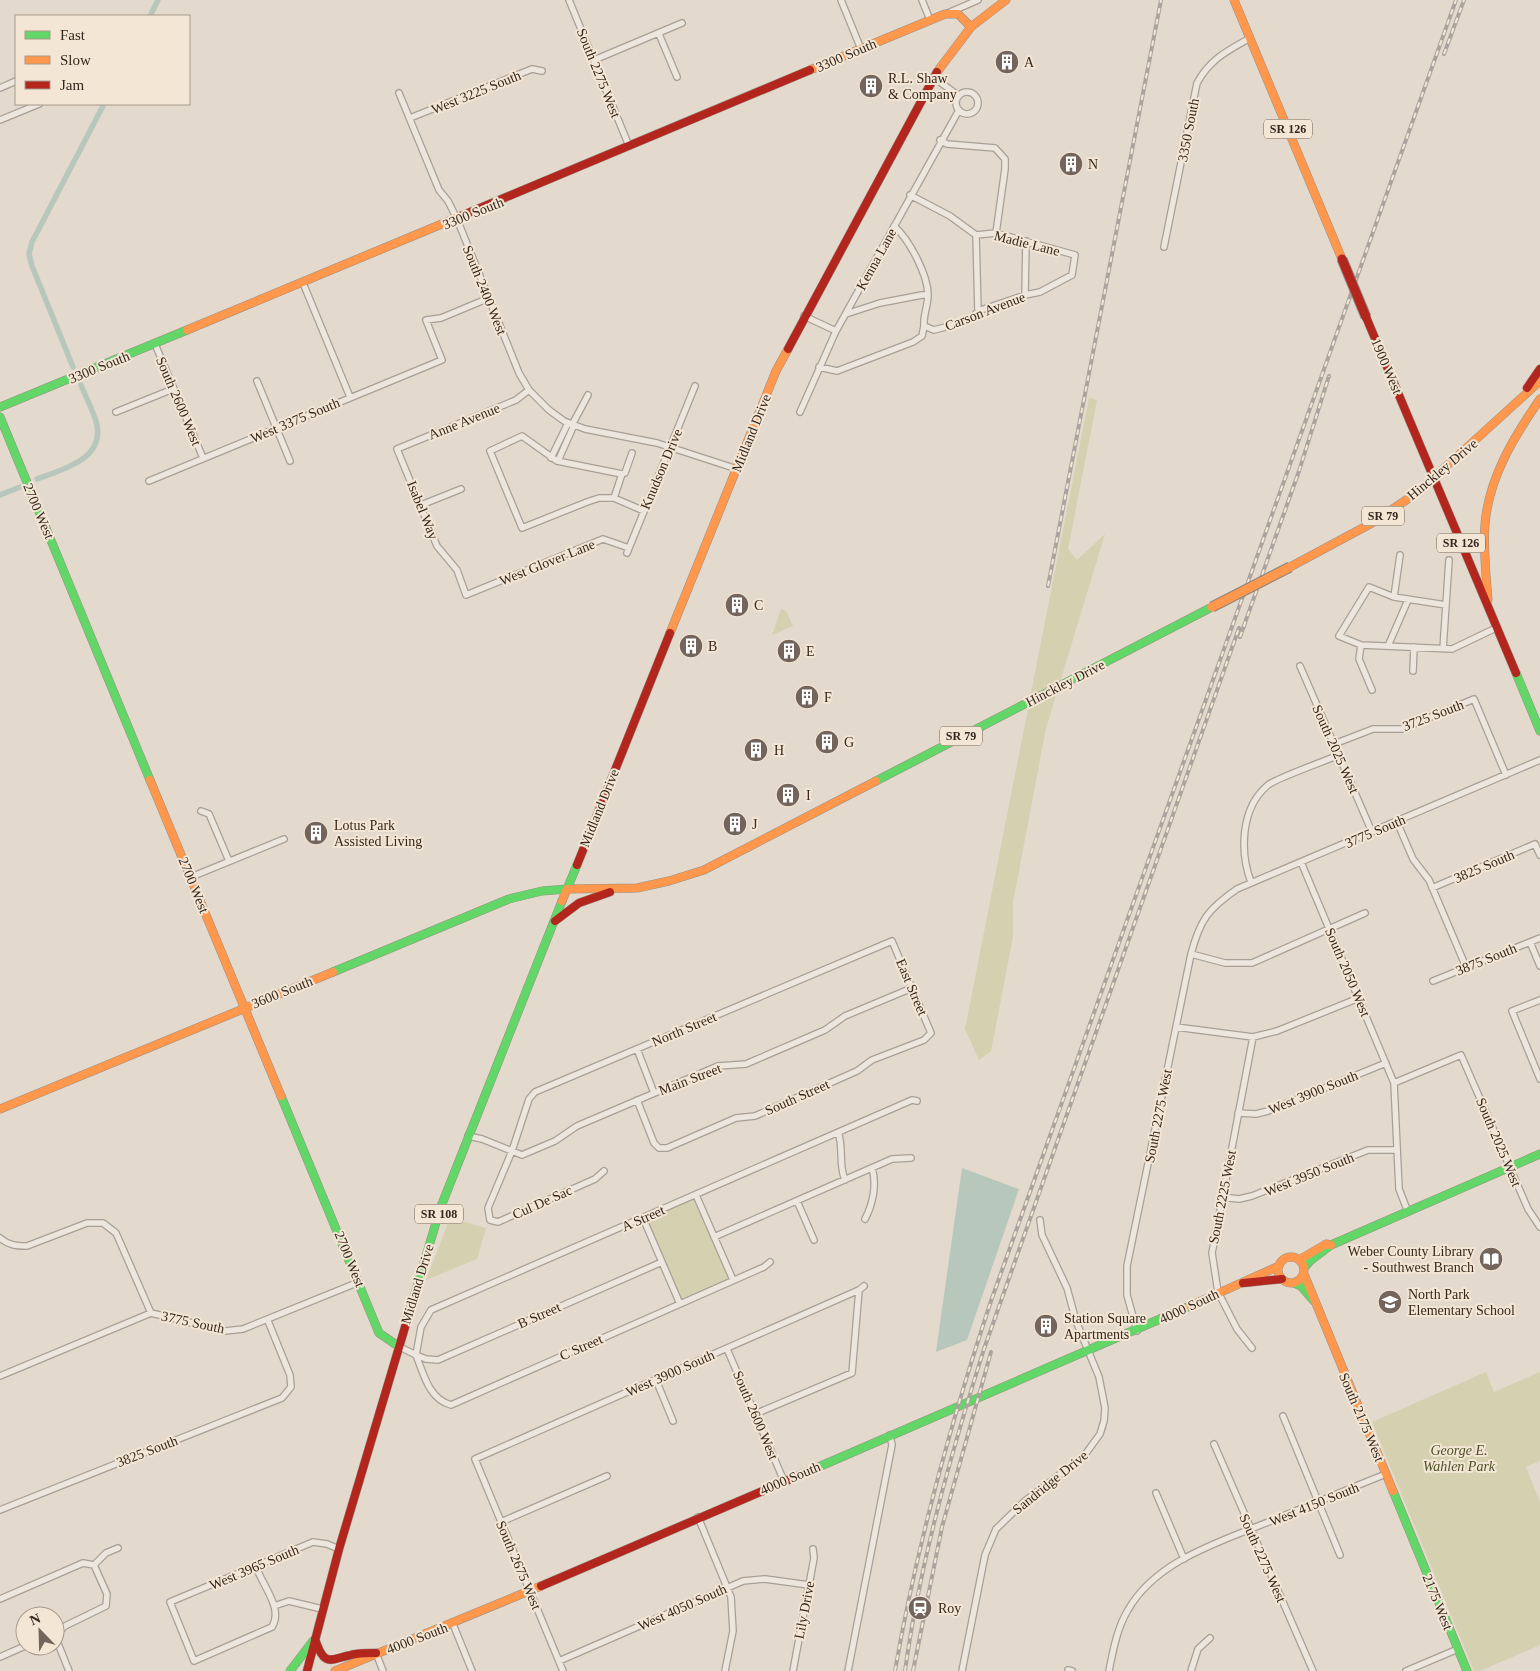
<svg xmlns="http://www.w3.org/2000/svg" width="1540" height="1671" viewBox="0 0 1540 1671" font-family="Georgia,serif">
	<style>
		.green { fill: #d5d0b0 }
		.water { fill: #b8c7bc }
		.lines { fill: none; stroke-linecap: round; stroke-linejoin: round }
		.canal { stroke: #b8c7bc; stroke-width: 5.5 }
		.street-casing { stroke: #a89f96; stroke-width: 8 }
		.fast-casing { stroke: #988e86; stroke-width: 9 }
		.slow-casing { stroke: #988e86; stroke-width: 9 }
		.jam-casing { stroke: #988e86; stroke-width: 9 }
		.street { stroke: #ece6de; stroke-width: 5.5 }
		.fast { stroke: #63d668; stroke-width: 8 }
		.slow { stroke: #ff974d; stroke-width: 8 }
		.jam { stroke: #b3261e; stroke-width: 8 }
		.rail-casing { stroke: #aba49e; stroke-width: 4 }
		.rail { stroke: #f3e6d4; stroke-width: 2; stroke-dasharray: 5.5; stroke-linecap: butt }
		.slow-bridge-casing { stroke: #8e847d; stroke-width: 11; stroke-linecap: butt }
		.jam-bridge-casing { stroke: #8e847d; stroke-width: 11; stroke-linecap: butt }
		.slow-bridge { stroke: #ff974d; stroke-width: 9 }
		.jam-bridge { stroke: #b3261e; stroke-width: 9 }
		.labels { text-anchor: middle; stroke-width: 4; stroke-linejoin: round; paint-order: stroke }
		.shield { fill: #f3e6d4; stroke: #6f6055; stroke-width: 1 }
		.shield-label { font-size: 12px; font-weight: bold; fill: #36271f }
		.street-label { font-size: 14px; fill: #36271f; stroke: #f3e6d4 }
		.poi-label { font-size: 14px; fill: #36271f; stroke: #f3e6d4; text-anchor: start }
		.park-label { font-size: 14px; font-style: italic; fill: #4d5127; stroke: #f3e6d4 }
	</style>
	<rect width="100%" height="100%" fill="#e3d9cd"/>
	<path class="green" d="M1089,398L1097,400L1068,549L1077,560L1105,534L1046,728L1018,876L1013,902V937L991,1051L979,1060L965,1029Z
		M781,609L786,611L793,626L772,635Z
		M695,1198L730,1279L680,1301L645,1220Z
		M450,1218L486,1228L477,1259L426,1280Z
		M1486,1372L1494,1392L1540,1372V1461L1526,1467L1540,1502V1645L1480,1671H1474L1372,1422Z"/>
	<path class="water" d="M962,1168L1019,1189L967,1340L936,1352Z"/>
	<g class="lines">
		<path class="canal" d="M150,16L158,0
			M73,367L32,266L29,254L32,242L104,104
			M37,479C63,469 107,459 96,421C92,409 86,397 81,385
			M0,495L20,487"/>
		<g class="street-casing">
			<path id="street" d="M569,0L629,146
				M841,0L861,49
				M922,0L930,20
				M948,13L978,0
				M659,34L677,77
				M594,60L682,23
				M933,77L959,96
				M0,88L16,81
				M956 103a11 11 0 1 1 22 0a11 11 0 1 1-22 0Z
				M399,93L439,190L448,201L457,219L519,373L529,390L549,410L564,421L585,429L657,443L737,469
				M410,118L532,69L542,71
				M0,120L39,104
				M940,140L947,144L995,148L1005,159V169L996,233
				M894,226C909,239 928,275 928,295C928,306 923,315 924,326
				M976,235L978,311
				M1164,247L1197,83C1210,59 1227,51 1250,38
				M303,283L350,397
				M1025,295L1026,241
				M846,314L880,303L922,295H928
				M804,316L836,331
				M155,344L203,458
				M819,367L837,371L913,342L922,336L924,326L934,330L957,324L972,318L978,311L1025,295L1040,292L1072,275L1075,255L996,233L976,235L950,216L910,195
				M257,381L290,461
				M529,390L516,400L397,449L437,546L457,570L466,595L603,539L629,548
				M116,412L173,389
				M800,412L836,331L959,110
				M572,425L588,395
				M522,436L557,461L622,474L614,498H599L587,502L522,528L490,451Z
				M551,458L568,423
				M558,461L574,425
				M622,474L625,473L632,453
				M149,481L442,360L426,320L441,318L489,298
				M614,498L644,511
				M421,505L461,489
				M627,553L695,386
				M1394,597L1400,555
				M1446,605L1394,597L1369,587L1339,636L1361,645L1452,649L1496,628
				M1361,645L1359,659L1372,690
				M1388,646L1408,600
				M1443,649L1449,560
				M1300,666L1372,832
				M1413,671L1414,647
				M1334,744L1373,729H1402L1474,699L1506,775
				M201,811L209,814L229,861
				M1397,822L1413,859L1429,880L1466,967
				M1301,862L1394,1083L1399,1189L1408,1212
				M191,877L284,839
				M1251,882C1240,853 1240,808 1268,785C1279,777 1323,762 1339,755
				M1432,888L1535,844L1540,855
				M1530,942L1540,966
				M1191,954L1225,963H1252L1365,913
				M1433,981L1540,938
				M1540,1000L1512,1011L1540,1079
				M1176,1027L1253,1037L1277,1031L1359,998
				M637,1049L654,1093
				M1394,1083L1461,1055L1528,1209L1540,1227
				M1238,1113L1256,1114L1268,1111L1386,1063
				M838,1132C844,1148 838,1164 845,1180
				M468,1136L482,1139L522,1155L555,1141L577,1126L718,1066L746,1064L825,1030L845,1016L912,988
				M604,1171L595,1179L498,1222L490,1220L488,1208L512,1151L529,1099L535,1092L892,941L931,1033L924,1040L872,1060L857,1071L755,1116L736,1118L667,1148H659L654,1143L637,1100
				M696,1195L733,1280
				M1221,1197L1239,1199L1252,1196L1368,1150H1396
				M797,1201L814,1240
				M643,1218L680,1304
				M865,1219C873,1204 877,1184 872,1168
				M714,1237L892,1159L911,1158
				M0,1238C8,1245 16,1246 27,1246L87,1223H103L116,1233L151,1313
				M1137,1331L1127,1295V1266L1191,954C1200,920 1208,909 1237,889L1540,760
				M398,1346L416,1355L421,1327L431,1310L912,1100L917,1101
				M1252,1348L1237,1329L1218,1292L1212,1253L1253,1037
				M727,1349L784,1481
				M416,1355C424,1375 429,1399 451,1405L764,1267L770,1262
				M416,1355L426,1359L438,1360L662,1262
				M0,1376L151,1313L225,1331L243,1329L359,1282
				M656,1380L673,1421
				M755,1414L852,1373L859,1290
				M1283,1416L1340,1555
				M1214,1444L1313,1671
				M1156,1493L1184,1559
				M0,1510L282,1398L291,1387L290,1375L268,1321
				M698,1517L731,1597L733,1631L725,1671
				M501,1522L607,1476
				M94,1565L106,1553L118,1548
				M256,1566C261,1584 284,1608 272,1627L194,1661L170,1602L313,1542L327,1544L339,1549
				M0,1599L83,1563L94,1565L107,1594L106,1606L65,1626L55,1636L69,1671
				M274,1606L289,1601L322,1609
				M453,1624L472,1671
				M376,1653L383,1671
				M0,1657L25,1646
				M559,1661L743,1581L765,1579L809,1585
				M1068,1670L1072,1671
				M563,1671L475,1459L859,1290L864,1286
				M793,1671L814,1558L813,1549
				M848,1671L892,1445L890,1435
				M962,1671L985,1555L996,1529L1025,1501L1084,1456L1100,1434L1104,1421L1105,1408L1099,1377L1076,1321L1067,1288L1042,1235L1040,1220
				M1109,1671C1113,1651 1117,1628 1128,1610C1157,1559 1223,1541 1273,1520C1311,1505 1348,1489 1386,1474
				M1191,1671L1198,1649L1210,1638
				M1406,1671L1458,1649"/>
		</g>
		<g class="fast-casing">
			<path id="fast" d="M0,407L187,330
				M0,417L150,780
				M1516,673L1540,731
				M876,781L1212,607
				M333,972L509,899L542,891L567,889L577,865
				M281,1096L379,1333L398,1346
				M1304,1268L1310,1261L1331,1245L1540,1154
				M1294,1283L1301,1286L1314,1301
				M411,1307L440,1209L562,901
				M800,1475L1190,1306
				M1393,1491L1467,1671
				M290,1671L313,1641"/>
		</g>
		<g class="slow-casing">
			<path id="slow" d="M1234,0L1342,259
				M810,70L945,14H958L971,27
				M937,72L971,27L1006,0
				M187,330L461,216
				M1290,567L1372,523L1418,492L1540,381
				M1488,600C1486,574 1483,549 1485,524C1489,477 1514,437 1540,399
				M670,633L776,371L788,349
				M150,780L281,1096
				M562,901L567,889L637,888L669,881L704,870L876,781
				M0,1109L333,972
				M1278 1270a13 13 0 1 1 26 0a13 13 0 1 1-26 0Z
				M1299,1260L1326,1244L1331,1245
				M1304,1274L1393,1491
				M1190,1306L1279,1266
				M335,1671L541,1586"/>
		</g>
		<g class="jam-casing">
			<path id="jam" d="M461,216L810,70
				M1366,317L1516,673
				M788,349L937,72
				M1527,388L1540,369
				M577,865L670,633
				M555,921L579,903L610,892
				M1243,1283L1282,1279
				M541,1586L800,1475
				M315,1639C325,1670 331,1658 356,1654C363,1653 370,1653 376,1653
				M307,1671L339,1549L411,1307"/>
		</g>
		<use href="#street" class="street"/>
		<use href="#fast" class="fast"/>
		<use href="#slow" class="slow"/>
		<use href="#jam" class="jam"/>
		<g class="rail-casing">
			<path id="rail" d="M1444,54L1464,0
				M1048,586L1161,0
				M1240,637L1299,471L1329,376
				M895,1671C917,1544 951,1422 991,1301L1456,0
				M905,1671C920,1562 951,1454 984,1349L1239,628
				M913,1671L942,1527L991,1352"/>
		</g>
		<use href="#rail" class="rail"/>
		<g class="slow-bridge-casing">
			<path id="slow-bridge" d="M1212,607L1290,567"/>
		</g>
		<g class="jam-bridge-casing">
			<path id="jam-bridge" d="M1342,259L1366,317"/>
		</g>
		<use href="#slow-bridge" class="slow-bridge"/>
		<use href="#jam-bridge" class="jam-bridge"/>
	</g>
	<defs>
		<g id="building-disc" transform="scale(1.25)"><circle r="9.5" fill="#73655c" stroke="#f3e6d4"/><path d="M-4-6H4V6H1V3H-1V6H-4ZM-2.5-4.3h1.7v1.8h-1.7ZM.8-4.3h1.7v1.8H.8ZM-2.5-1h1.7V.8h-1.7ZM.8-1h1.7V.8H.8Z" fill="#fff"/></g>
		<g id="library-disc" transform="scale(1.25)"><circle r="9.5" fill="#73655c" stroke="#f3e6d4"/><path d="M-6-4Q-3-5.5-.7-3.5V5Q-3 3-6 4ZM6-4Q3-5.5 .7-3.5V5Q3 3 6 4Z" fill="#fff"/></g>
		<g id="school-disc" transform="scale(1.25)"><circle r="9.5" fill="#73655c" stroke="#f3e6d4"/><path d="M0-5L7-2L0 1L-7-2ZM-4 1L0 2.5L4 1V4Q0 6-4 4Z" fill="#fff"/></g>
		<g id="station-disc" transform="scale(1.25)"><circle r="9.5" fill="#73655c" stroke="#f3e6d4"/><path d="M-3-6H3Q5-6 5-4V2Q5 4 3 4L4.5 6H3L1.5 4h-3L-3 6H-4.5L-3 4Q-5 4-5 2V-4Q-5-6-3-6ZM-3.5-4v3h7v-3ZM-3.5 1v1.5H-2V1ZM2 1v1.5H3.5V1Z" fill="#fff"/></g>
	</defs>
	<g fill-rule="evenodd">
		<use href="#building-disc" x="1007" y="62"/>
		<use href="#building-disc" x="871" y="86"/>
		<use href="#building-disc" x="1071" y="164"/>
		<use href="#building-disc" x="737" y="605"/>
		<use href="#building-disc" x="691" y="646"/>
		<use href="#building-disc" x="789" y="651"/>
		<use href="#building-disc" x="807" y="697"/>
		<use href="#building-disc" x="827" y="742"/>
		<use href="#building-disc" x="756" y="750"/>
		<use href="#building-disc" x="788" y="795"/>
		<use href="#building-disc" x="735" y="824"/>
		<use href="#building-disc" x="316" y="833"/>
		<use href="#library-disc" x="1491" y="1259"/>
		<use href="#school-disc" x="1390" y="1302"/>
		<use href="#building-disc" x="1046" y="1326"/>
		<use href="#station-disc" x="920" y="1608"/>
	</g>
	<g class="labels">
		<g class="shield">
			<rect x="1264" y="119.5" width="48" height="19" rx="4"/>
			<rect x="1362" y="506.5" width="42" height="19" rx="4"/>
			<rect x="1437" y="533.5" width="48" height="19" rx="4"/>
			<rect x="940" y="726.5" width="42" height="19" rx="4"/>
			<rect x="415" y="1204.5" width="48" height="19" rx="4"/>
		</g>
		<g class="shield-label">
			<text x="1288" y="133">SR 126</text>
			<text x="1383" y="520">SR 79</text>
			<text x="1461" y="547">SR 126</text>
			<text x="961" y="740">SR 79</text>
			<text x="439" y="1218">SR 108</text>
		</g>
		<g class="street-label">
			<text transform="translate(846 55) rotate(-23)" y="5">3300 South</text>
			<text transform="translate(599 73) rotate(68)" y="5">South 2275 West</text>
			<text transform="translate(476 92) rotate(-22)" y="5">West 3225 South</text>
			<text transform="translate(1188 130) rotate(-79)" y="5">3350 South</text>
			<text transform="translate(473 213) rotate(-22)" y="5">3300 South</text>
			<text transform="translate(1027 243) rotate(14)" y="5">Madie Lane</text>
			<text transform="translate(876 259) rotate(-61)" y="5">Kenna Lane</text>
			<text transform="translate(485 290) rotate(68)" y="5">South 2400 West</text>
			<text transform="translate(985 311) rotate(-21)" y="5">Carson Avenue</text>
			<text transform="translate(1387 366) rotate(67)" y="5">1900 West</text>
			<text transform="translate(99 367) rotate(-22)" y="5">3300 South</text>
			<text transform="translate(179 401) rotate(67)" y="5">South 2600 West</text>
			<text transform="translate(295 420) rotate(-23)" y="5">West 3375 South</text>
			<text transform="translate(464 421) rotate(-22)" y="5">Anne Avenue</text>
			<text transform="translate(751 433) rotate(-68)" y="5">Midland Drive</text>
			<text transform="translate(661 469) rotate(-67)" y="5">Knudson Drive</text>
			<text transform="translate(1442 469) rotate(-40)" y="5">Hinckley Drive</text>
			<text transform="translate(423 510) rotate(68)" y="5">Isabel Way</text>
			<text transform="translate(39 511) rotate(67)" y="5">2700 West</text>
			<text transform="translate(547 562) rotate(-22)" y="5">West Glover Lane</text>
			<text transform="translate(1065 683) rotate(-27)" y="5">Hinckley Drive</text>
			<text transform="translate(1433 715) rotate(-21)" y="5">3725 South</text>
			<text transform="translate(1336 749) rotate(66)" y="5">South 2025 West</text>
			<text transform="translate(599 808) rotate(-68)" y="5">Midland Drive</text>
			<text transform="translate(1375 831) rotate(-23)" y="5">3775 South</text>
			<text transform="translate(1484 866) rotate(-23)" y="5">3825 South</text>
			<text transform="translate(194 885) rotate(68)" y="5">2700 West</text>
			<text transform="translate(1486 959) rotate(-22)" y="5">3875 South</text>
			<text transform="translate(1348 972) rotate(67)" y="5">South 2050 West</text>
			<text transform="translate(912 987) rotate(67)" y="5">East Street</text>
			<text transform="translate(282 992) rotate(-22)" y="5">3600 South</text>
			<text transform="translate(684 1029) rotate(-23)" y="5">North Street</text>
			<text transform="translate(690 1079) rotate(-21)" y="5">Main Street</text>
			<text transform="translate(1313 1092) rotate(-22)" y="5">West 3900 South</text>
			<text transform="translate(797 1097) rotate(-24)" y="5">South Street</text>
			<text transform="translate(1158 1116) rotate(-79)" y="5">South 2275 West</text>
			<text transform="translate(1499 1142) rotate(67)" y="5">South 2025 West</text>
			<text transform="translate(1309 1174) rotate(-22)" y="5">West 3950 South</text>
			<text transform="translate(1222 1197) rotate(-79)" y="5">South 2225 West</text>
			<text transform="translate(542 1202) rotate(-24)" y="5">Cul De Sac</text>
			<text transform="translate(643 1218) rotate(-24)" y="5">A Street</text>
			<text transform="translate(350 1259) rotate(68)" y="5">2700 West</text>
			<text transform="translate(417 1284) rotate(-73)" y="5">Midland Drive</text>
			<text transform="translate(1189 1306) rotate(-25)" y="5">4000 South</text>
			<text transform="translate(539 1315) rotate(-24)" y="5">B Street</text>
			<text transform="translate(193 1322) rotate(12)" y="5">3775 South</text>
			<text transform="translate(581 1347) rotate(-24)" y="5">C Street</text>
			<text transform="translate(670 1373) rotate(-24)" y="5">West 3900 South</text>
			<text transform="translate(756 1415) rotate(67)" y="5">South 2600 West</text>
			<text transform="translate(1362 1417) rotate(67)" y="5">South 2175 West</text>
			<text transform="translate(147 1451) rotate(-21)" y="5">3825 South</text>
			<text transform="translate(790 1478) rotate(-23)" y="5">4000 South</text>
			<text transform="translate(1050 1482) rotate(-39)" y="5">Sandridge Drive</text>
			<text transform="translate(1314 1504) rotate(-22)" y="5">West 4150 South</text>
			<text transform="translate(1263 1558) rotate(66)" y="5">South 2275 West</text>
			<text transform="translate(519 1565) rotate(67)" y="5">South 2675 West</text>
			<text transform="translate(254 1567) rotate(-23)" y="5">West 3965 South</text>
			<text transform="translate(1438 1602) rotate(68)" y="5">2175 West</text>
			<text transform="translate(682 1607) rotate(-24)" y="5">West 4050 South</text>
			<text transform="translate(804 1610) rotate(-79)" y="5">Lily Drive</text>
			<text transform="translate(417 1638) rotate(-21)" y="5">4000 South</text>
		</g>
		<g class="poi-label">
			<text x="1024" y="67">A</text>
			<text x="888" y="83">R.L. Shaw<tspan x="888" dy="16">&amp; Company</tspan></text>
			<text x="1088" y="169">N</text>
			<text x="754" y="610">C</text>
			<text x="708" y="651">B</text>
			<text x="806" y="656">E</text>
			<text x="824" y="702">F</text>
			<text x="844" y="747">G</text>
			<text x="774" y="755">H</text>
			<text x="806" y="800">I</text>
			<text x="752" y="829">J</text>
			<text x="334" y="830">Lotus Park<tspan x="334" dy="16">Assisted Living</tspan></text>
			<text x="1474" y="1256" text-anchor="end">Weber County Library<tspan x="1474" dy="16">- Southwest Branch</tspan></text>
			<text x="1408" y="1299">North Park<tspan x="1408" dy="16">Elementary School</tspan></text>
			<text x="1064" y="1323">Station Square<tspan x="1064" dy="16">Apartments</tspan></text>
			<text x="938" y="1613">Roy</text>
		</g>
		<g class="park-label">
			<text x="1459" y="1455">George E.<tspan x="1459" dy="16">Wahlen Park</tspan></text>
		</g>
	</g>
	<rect x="15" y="15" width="175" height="90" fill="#f3e6d4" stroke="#a79a8c"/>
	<rect x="25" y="31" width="25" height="8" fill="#63d668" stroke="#a79a8c"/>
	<text x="60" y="40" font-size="15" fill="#36271f">Fast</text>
	<rect x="25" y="56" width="25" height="8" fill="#ff974d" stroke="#a79a8c"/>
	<text x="60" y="65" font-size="15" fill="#36271f">Slow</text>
	<rect x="25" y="81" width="25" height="8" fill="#b3261e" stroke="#a79a8c"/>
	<text x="60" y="90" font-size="15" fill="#36271f">Jam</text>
	<g transform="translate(40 1631) rotate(337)"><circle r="24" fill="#f3e6d4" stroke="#a79a8c"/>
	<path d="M0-4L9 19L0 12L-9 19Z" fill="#73655c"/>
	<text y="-8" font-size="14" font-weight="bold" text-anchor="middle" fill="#36271f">N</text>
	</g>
</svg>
